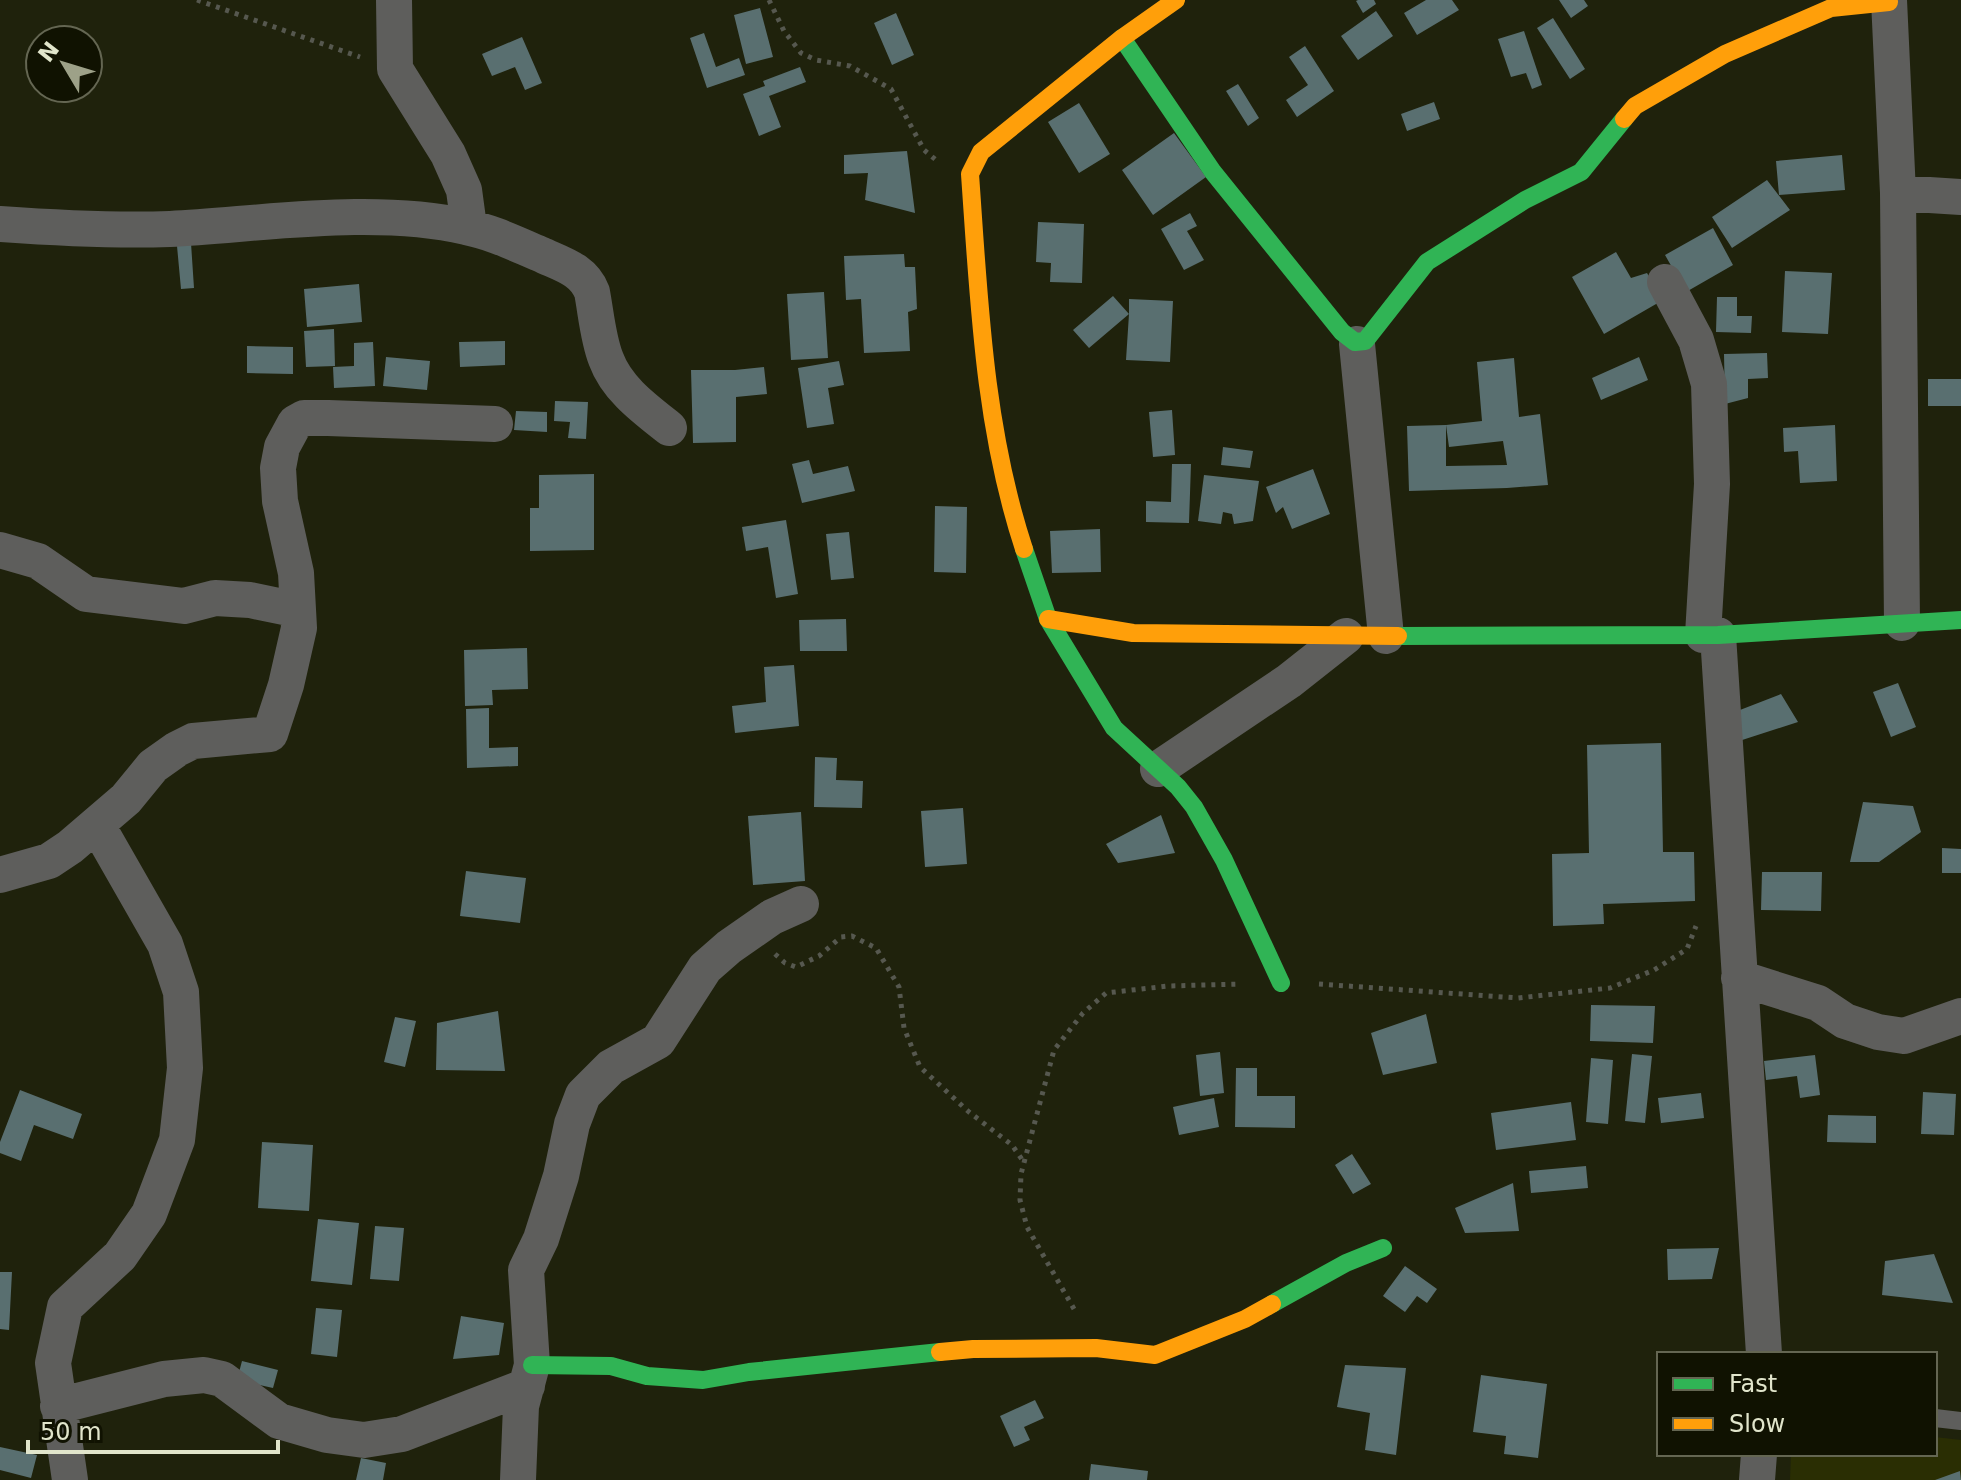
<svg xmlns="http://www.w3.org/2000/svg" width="1961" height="1480" viewBox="0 0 1961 1480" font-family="'DejaVu Sans',sans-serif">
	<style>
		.built { fill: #2a2e03 }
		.building { fill: #596f70 }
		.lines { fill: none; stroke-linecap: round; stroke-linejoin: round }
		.path { stroke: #56584f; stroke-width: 5; stroke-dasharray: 4 6; stroke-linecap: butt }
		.lane { stroke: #5e5e5c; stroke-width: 18 }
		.street { stroke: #5e5e5c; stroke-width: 36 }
		.fast { stroke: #30b455; stroke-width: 18 }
		.slow { stroke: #ff9f0a; stroke-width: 18 }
	</style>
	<rect width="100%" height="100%" fill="#1f220c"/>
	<path class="built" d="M1935,1437L1961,1440V1480H1790L1791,1454H1935Z"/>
	<path class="building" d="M1358,0H1374L1376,4L1363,13L1356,1Z
		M1426,0H1452L1459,10L1417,35L1404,13Z
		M1559,0H1584L1588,6L1571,18Z
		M760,8L773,57L746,64L734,15Z
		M1376,11L1393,36L1358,60L1341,36Z
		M896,13L914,55L892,65L874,23Z
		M1553,18L1585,69L1570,79L1537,28Z
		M1524,31L1542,85L1532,89L1526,73L1511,77L1498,39Z
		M704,33L716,67L739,58L745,75L707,88L690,38Z
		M522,37L542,83L525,90L515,67L492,76L482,54Z
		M1305,46L1334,91L1297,117L1286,100L1308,85L1289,57Z
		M800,67L806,82L769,96L781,127L759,136L743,94L765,86L763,81Z
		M1238,84L1259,118L1248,126L1226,91Z
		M1434,102L1440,119L1407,131L1401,114Z
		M1079,103L1110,154L1079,173L1048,122Z
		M1174,133L1206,177L1153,215L1122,170Z
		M907,151L915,213L865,200L868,173L844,174V155Z
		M1842,155L1845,190L1779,195L1776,161Z
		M1767,180L1790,210L1732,248L1712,217Z
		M1190,213L1197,226L1187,231L1204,260L1184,270L1161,229Z
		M1038,222L1084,224L1082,283L1050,282L1051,263L1036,262Z
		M1713,228L1733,265L1686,292L1665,255Z
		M191,243L194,288L181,289L177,246Z
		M1616,252L1631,278L1647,273L1663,300L1604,334L1572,277Z
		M904,254L905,267H915L917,309L908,312L910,351L864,353L861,299L846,300L844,256Z
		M1785,271L1832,273L1828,334L1782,332Z
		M359,284L362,322L307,327L304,289Z
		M824,292L828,358L791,360L787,294Z
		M1113,296L1129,314V299L1173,301L1170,362L1126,360L1129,314L1089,348L1073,330Z
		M1717,297H1737V316H1752L1751,333L1716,332Z
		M334,329L335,366L306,367L304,331Z
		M505,341V365L460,367L459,342Z
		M373,342L375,386L334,388L333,367L354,366V343Z
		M247,346L293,347V374L247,373Z
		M1767,353L1768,378L1748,379V398L1725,404L1724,354Z
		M386,357L430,361L427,390L383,386Z
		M1639,357L1648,380L1601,400L1592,378Z
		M1514,358L1519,417L1540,414L1548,485L1507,488L1409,491L1407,426L1446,425V466L1507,465L1503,441L1449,447L1446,425L1482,421L1477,362Z
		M839,361L844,385L828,388L834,424L807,428L798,368Z
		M764,367L767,394L736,397V442L693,443L691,370H735Z
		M1928,379H1961V406H1928Z
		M555,401L588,402L586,439L568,438L570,422L554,421Z
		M1172,410L1175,455L1153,457L1149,412Z
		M516,411L547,412V432L514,430Z
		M1835,425L1837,481L1800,483L1798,451L1784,452L1783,428Z
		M1223,447L1253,451L1250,468L1221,465Z
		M809,460L813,474L848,466L855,491L802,503L792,464Z
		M1172,464H1191L1189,523L1146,522V501L1171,502Z
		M1313,469L1330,514L1292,529L1283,507L1276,513L1266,487Z
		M594,474V550L530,551V508H539V475Z
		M1204,475L1259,481L1253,521L1234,524L1232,514L1223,512L1221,524L1198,521Z
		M935,506L967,507L966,573L934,572Z
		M786,520L798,594L776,598L768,547L746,551L742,527Z
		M1100,529L1101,572L1052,573L1050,531Z
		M849,532L854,578L831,580L826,534Z
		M846,619L847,651H800L799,620Z
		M527,648L528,689L492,690L493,705L465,706L464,650Z
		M794,665L799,726L735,733L732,706L766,702L764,667Z
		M1898,683L1916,727L1891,737L1873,692Z
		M1781,694L1798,722L1736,742L1727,715Z
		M489,708V748L518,747V766L467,768L466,709Z
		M1661,743L1663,852H1694L1695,901L1603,904L1604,924L1553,926L1552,854L1589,853L1587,745Z
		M815,757L837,758L836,780L863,781L862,808L814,807Z
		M1863,802L1913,806L1921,832L1879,862H1850Z
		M963,808L967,864L925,867L921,811Z
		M801,812L805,881L753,885L748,816Z
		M1161,815L1175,853L1118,863L1106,844Z
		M1942,848L1961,849V873H1942Z
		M466,871L526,878L520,923L460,916Z
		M1762,872H1822L1821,911L1761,910Z
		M1591,1005L1655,1006L1653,1043L1590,1041Z
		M498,1011L505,1071L436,1070L437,1023Z
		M1426,1014L1437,1063L1383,1075L1371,1033Z
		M395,1017L416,1021L405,1067L384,1062Z
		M1220,1052L1224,1093L1200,1096L1196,1055Z
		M1632,1054L1652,1056L1645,1123L1625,1121Z
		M1815,1055L1820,1095L1800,1098L1797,1076L1766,1080L1764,1061Z
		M1591,1058L1613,1060L1608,1124L1586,1122Z
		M1236,1068H1257V1096H1295V1128L1235,1127Z
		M20,1090L82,1114L73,1139L34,1125L21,1161L0,1153V1142Z
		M1923,1092L1956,1094L1954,1135L1921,1134Z
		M1701,1093L1704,1118L1661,1123L1658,1098Z
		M1214,1098L1219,1127L1179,1135L1173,1107Z
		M1571,1102L1576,1140L1496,1150L1491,1113Z
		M1828,1115L1876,1116V1143L1827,1142Z
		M262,1142L313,1145L309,1211L258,1208Z
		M1352,1154L1371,1184L1353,1194L1335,1165Z
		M1586,1166L1588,1188L1531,1193L1529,1171Z
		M1513,1183L1519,1231L1465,1233L1455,1208Z
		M318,1219L359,1223L352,1285L311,1281Z
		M375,1226L404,1228L399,1281L370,1279Z
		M1719,1248L1712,1279L1668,1280L1667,1249Z
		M1934,1254L1953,1303L1882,1295L1885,1261Z
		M1405,1266L1437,1289L1427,1303L1417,1296L1405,1312L1383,1296Z
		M0,1272H12L9,1330L0,1329Z
		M316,1308L342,1310L337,1357L311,1354Z
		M461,1316L504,1323L499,1355L453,1359Z
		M242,1361L278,1370L273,1388L237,1380Z
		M1345,1365L1406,1368L1396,1455L1365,1450L1370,1413L1337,1407Z
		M1481,1375L1547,1384L1538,1458L1504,1454L1506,1436L1473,1432Z
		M1035,1400L1044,1418L1024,1427L1030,1440L1014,1447L1000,1416Z
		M0,1447L37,1455L31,1478L0,1470Z
		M361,1458L386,1463L383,1480H356Z
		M1091,1464L1148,1471L1147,1480H1089Z
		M1960,1471L1961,1480H1935Z"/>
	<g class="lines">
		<path class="path" d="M197,0L360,57
			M769,0L784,31L801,53L816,60L850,66L891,89L924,150L936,160
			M775,954L785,963L796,967L819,956L841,937L852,936L876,948L899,987L904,1028L920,1067L969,1112L1012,1145L1023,1161
			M1319,984L1518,998L1610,988L1654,970L1687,949L1696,926
			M1074,1309L1027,1227L1020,1200L1021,1174L1054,1050L1083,1013L1106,993L1168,986L1241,984"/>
		<path class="lane" d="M1935,1418L1961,1421"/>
		<path class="street" d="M394,0L395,69L448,154L464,190L469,227
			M1889,0L1898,193L1902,623
			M1898,193L1961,197
			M0,224C56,228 113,231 170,229C263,224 375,206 466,227C492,232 516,244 540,254C561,264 583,269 592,292C596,313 598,339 606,359C617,389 645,409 669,428
			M1665,282L1696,340L1709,384L1712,484L1703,635
			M1357,344L1386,636
			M0,550L38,561L86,594L184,606L215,598L250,600L298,610
			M1718,635L1764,1354
			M1158,769L1289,681L1346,636
			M0,875L49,861L70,847L126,799L153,766L177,749L193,741L270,734L286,685L299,628L296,573L280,501L278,468L282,447L295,423L304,418H328L495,424
			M1739,978L1818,1003L1845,1021L1878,1032L1904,1036L1961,1016
			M58,1406L164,1379L204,1375L222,1379L279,1421L327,1435L364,1440L402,1434L527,1386
			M70,1480L53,1363L65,1307L120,1256L149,1214L177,1140L185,1068L181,992L165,944L97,825
			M518,1480L521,1406L532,1365L526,1270L541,1239L561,1176L572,1124L583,1095L611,1067L658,1041L705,968L729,947L772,917L801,904
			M1757,1480L1759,1454"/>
		<path class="fast" d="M1122,38L1213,172L1342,332L1355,342L1365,341L1427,262L1525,200L1581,172L1624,119
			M1024,549L1048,619L1114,728L1178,787L1194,807L1224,860L1281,983
			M1398,636L1718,635L1961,620
			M1272,1304L1346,1263L1383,1248
			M532,1365L611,1366L647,1376L703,1380L749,1372L940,1352"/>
		<path class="slow" d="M1624,119L1635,106L1725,54L1831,8L1889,2
			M1024,549C984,428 979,301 970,174L981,152L1122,38L1176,0
			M1048,619L1133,633L1398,636
			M940,1352L973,1349L1096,1348L1155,1355L1245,1319L1272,1304"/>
	</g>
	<rect x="1657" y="1352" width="280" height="104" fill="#101201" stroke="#646652" stroke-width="2"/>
	<rect x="1673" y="1378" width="40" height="12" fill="#30b455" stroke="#646652" stroke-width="2"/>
	<text x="1729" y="1392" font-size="24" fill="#e1e5cb">Fast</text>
	<rect x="1673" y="1418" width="40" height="12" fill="#ff9f0a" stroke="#646652" stroke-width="2"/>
	<text x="1729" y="1432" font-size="24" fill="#e1e5cb">Slow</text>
	<g transform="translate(64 64) rotate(308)"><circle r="38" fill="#101201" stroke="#646652" stroke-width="2"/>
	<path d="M0-6L14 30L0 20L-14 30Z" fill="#9da188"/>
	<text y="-12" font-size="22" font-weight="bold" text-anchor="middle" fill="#e1e5cb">N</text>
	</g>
	<path d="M28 1440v12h250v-12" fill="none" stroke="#e1e5cb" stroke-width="4"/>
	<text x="40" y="1440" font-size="24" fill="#e1e5cb" stroke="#101201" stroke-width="6" paint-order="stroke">50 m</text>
</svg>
